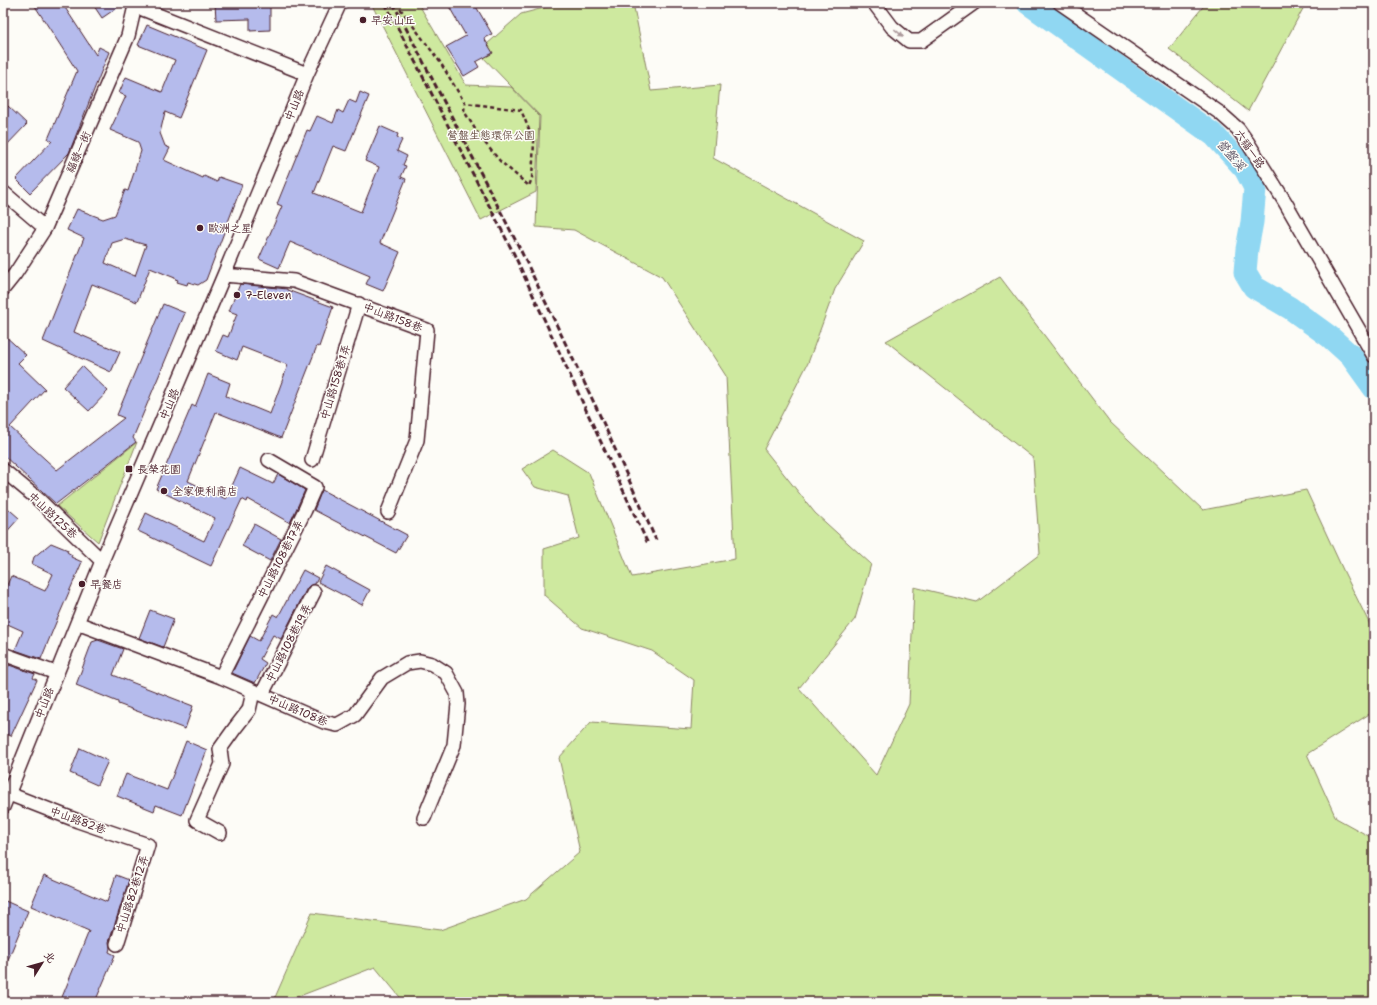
<svg xmlns="http://www.w3.org/2000/svg" width="1377" height="1005" viewBox="0 0 1377 1005" font-family="'Shantell Sans','LXGW WenKai TC',sans-serif">
	<style>
		.green { fill: #cee99f; stroke: #8c8465 }
		.lines { fill: none; stroke-linecap: round; stroke-linejoin: round }
		.river { stroke: #90d7f2; stroke-width: 23 }
		.building { fill: #b5bbec; stroke: #4a1f2b; fill-rule: evenodd }
		.minor-casing { stroke: #4a1f2b; stroke-width: 16 }
		.path { stroke: #4a1f2b; stroke-width: 2.5; stroke-dasharray: 4 3; stroke-linecap: butt }
		.minor { stroke: #fdfcf7; stroke-width: 13 }
		.rail { stroke: #4a1f2b; stroke-width: 3; stroke-dasharray: 6 3; stroke-linecap: butt }
		.oneway { fill: #ac999b }
		.poi-dot { fill: #4a1f2b; stroke: #fdfcf7; stroke-width: 1.5 }
		.labels { text-anchor: middle; stroke-width: 3; stroke-linejoin: round; paint-order: stroke }
		.poi-label { font-size: 11px; fill: #4a1f2b; stroke: #fdfcf7; text-anchor: start }
		.street-label { font-size: 11px; fill: #4a1f2b; stroke: #fdfcf7 }
		.park-label { font-size: 11px; fill: #6b5248; stroke: #fdfcf7 }
		.water-label { font-size: 12px; font-style: italic; fill: #5f5667; stroke: #fdfcf7 }
	</style>
	<rect width="100%" height="100%" fill="#fdfcf7"/>
	<filter id="ink" filterUnits="userSpaceOnUse"><feTurbulence type="fractalNoise" baseFrequency=".025" numOctaves="2"/><feDisplacementMap in="SourceGraphic" scale="8" xChannelSelector="R" yChannelSelector="G"/><feConvolveMatrix kernelMatrix="1 2 1 2 8 2 1 2 1" color-interpolation-filters="sRGB"/></filter>
	<g filter="url(#ink)">
		<path class="green" d="M371,3H418L466,85L511,87L539,116L536,192L481,220Z
			M562,3H633L651,91L720,85L713,158L864,241L835,289L808,363L764,449L815,513L871,564L855,619L799,688L876,775L909,704L914,587L977,602L1040,554L1033,458L886,341L1000,277L1110,422L1203,510L1306,490L1344,572L1374,633V711L1307,754L1336,818L1374,839V1002H404L375,967L284,1002H273L312,913L440,930L526,899L580,852L559,758L591,722L691,729L694,680L652,651L582,628L544,595V549L579,538L568,496L535,487L522,469L553,450L589,473L632,577L735,559L726,376L662,277L574,230L536,227L540,116L478,52L521,14Z
			M1206,3H1306L1248,111L1169,49Z
			M137,442L98,542L57,506Z"/>
		<g class="lines">
			<path class="river" d="M1028,3L1214,135L1245,169L1255,188L1252,222L1247,249L1245,272L1254,287L1290,308L1330,337L1351,356L1374,388"/>
		</g>
		<path class="building" d="M33,3H62L96,55L99,47L109,52L69,153L30,193L16,179L52,141L48,139L77,71Z
			M92,3H124L102,18Z
			M215,3H270V30L250,31V19L216,20Z
			M447,3H474L492,34L484,38L493,53L476,62L479,67L464,76L446,47L466,36Z
			M147,25L207,50L179,118L165,112L160,133L165,146L170,148L164,160L203,178L204,176L217,182L219,177L242,185L206,280L198,285L188,282L187,285L177,282L178,280L175,279V278L150,268L137,302L92,284L74,332L120,352L111,372L43,341L84,238L67,230L77,209L103,219L115,215L125,190L128,191L141,151L138,142L110,130L126,96L119,93L126,77L162,92L175,60L138,45ZM125,239L146,245L135,276L105,263L112,243Z
			M360,92L369,96L346,151L333,146L314,193L361,212L379,167L365,161L380,126L398,134L397,137L402,140L397,151L407,156L403,165L406,166L401,177L406,179L380,243L400,252L383,291L366,284L370,276L290,242L279,268L259,259L282,206L277,204L307,130L310,131L317,116L333,123L338,110L343,113L349,100L356,103Z
			M8,106L27,124L3,149V112Z
			M240,284L287,289V290L333,307L319,347L317,346L281,438L216,412L188,481L226,499L240,468L273,484L278,474L305,490L290,523L248,499L247,502L242,499L211,566L138,531L146,513L204,541L215,518L156,489L192,405L195,407L208,374L230,383L226,396L270,414L288,365L242,347L237,360L216,351L223,335L228,337L237,314L229,311Z
			M163,304L185,313L133,438L136,442L56,504L3,455V334L26,355L18,363L45,389L10,427L57,470L124,418L117,415Z
			M82,366L108,391L89,411L63,387Z
			M322,490L407,535L396,553L314,510Z
			M3,504L19,518L3,536Z
			M254,524L281,539L270,561L242,546Z
			M51,543L68,550L67,552L72,555L71,557L82,562L57,620L41,659L15,650L23,631L3,622V594L11,576L45,591L53,574L32,564L34,557Z
			M326,566L370,590L362,605L318,582Z
			M303,570L318,578L315,584L310,585L307,588L281,639L273,635L260,659L266,663L255,683L232,673L250,636L259,641L273,614L278,617Z
			M150,610L174,619L163,647L139,638Z
			M98,640L123,649L113,675L193,706L185,729L118,704V702L76,685L92,642Z
			M3,664L8,667L9,665L35,674L33,678L37,680L11,736L3,733Z
			M186,741L207,750L182,815L156,805L154,811L117,796L126,774L167,790Z
			M80,748L108,761L97,785L70,773Z
			M44,875L107,902L116,875L129,880L109,942L110,948L109,952L115,955L95,1002H60L89,931L31,906Z
			M3,900L28,911L3,972Z"/>
		<g class="lines">
			<g class="minor-casing">
				<path id="minor" d="M874,3L892,27L909,41H921L974,3
					M1060,3L1220,113L1238,129L1248,143L1285,202L1374,356
					M135,6L307,74
					M3,192L45,228
					M224,275L294,281L427,330L417,440L388,512
					M3,289L15,274L45,228L128,36L135,6L134,3
					M312,460L359,304
					M3,470L39,500L102,561
					M77,623L221,677L324,722L337,725L355,715L382,678L407,663L420,661L432,664L446,673L457,693L458,704L454,745L424,818
					M3,654L56,673
					M221,677L305,510L315,487L269,460
					M262,694L314,592
					M9,794L78,821L148,845L117,944
					M3,807L102,561L224,275L307,74L340,3
					M220,833L197,820L222,764L220,749L235,728L249,710L253,692"/>
			</g>
			<path class="path" d="M396,3L440,62L460,95L465,103L464,111L480,137L500,161L529,186L532,178L534,142L521,110L465,103"/>
			<use href="#minor" class="minor"/>
			<path class="rail" d="M385,3L514,254L648,544
				M393,3L521,251L597,409L656,540"/>
		</g>
		<defs><path id="oneway-solid" d="M-6-.8H1V-3.2L6.5 0L1 3.2V.8H-6Z"/></defs>
		<use class="oneway" href="#oneway-solid" transform="translate(899 33) rotate(39)"/>
	</g>
	<g class="poi-dot">
		<circle cx="363" cy="20" r="4"/>
		<circle cx="200" cy="228" r="4"/>
		<circle cx="237" cy="295" r="4"/>
		<rect x="125" y="465" width="8" height="8" rx="2"/>
		<circle cx="164" cy="491" r="4"/>
		<circle cx="82" cy="584" r="4"/>
	</g>
	<g class="labels">
		<g class="poi-label">
			<text x="371" y="24">早安山丘</text>
			<text x="208" y="232">歐洲之星</text>
			<text x="245" y="299">7-Eleven</text>
			<text x="137" y="473">長榮花園</text>
			<text x="172" y="495">全家便利商店</text>
			<text x="90" y="588">早餐店</text>
		</g>
		<g class="street-label">
			<text transform="translate(294 105) rotate(-68)" y="4">中山路</text>
			<text transform="translate(1250 149) rotate(56)" y="4">六福一路</text>
			<text transform="translate(78 152) rotate(-66)" y="4">福祿一街</text>
			<text transform="translate(393 317) rotate(21)" y="4">中山路158巷</text>
			<text transform="translate(335 382) rotate(-73)" y="4">中山路158巷1弄</text>
			<text transform="translate(169 404) rotate(-67)" y="4">中山路</text>
			<text transform="translate(53 515) rotate(43)" y="4">中山路125巷</text>
			<text transform="translate(280 559) rotate(-63)" y="4">中山路108巷17弄</text>
			<text transform="translate(288 643) rotate(-63)" y="4">中山路108巷19弄</text>
			<text transform="translate(44 703) rotate(-69)" y="4">中山路</text>
			<text transform="translate(298 710) rotate(23)" y="4">中山路108巷</text>
			<text transform="translate(78 820) rotate(20)" y="4">中山路82巷</text>
			<text transform="translate(132 894) rotate(-72)" y="4">中山路82巷12弄</text>
		</g>
		<g class="park-label">
			<text x="491" y="139">營盤生態環保公園</text>
		</g>
		<g class="water-label">
			<text transform="translate(1231 155) rotate(49)" y="4">營盤溪</text>
		</g>
	</g>
	<rect width="1377" height="1005" fill="none" stroke="#fdfcf7" stroke-width="16"/>
	<rect x="8" y="8" width="1361" height="989" fill="none" stroke="#4a1f2b" stroke-width="1.5" filter="url(#ink)"/>
	<g transform="translate(42 963) rotate(53)" stroke="#fdfcf7" stroke-width="3" paint-order="stroke">
	<path d="M0-3L7 15L0 10L-7 15Z" fill="#4a1f2b"/>
	<text y="-6" font-size="11" font-weight="bold" text-anchor="middle" fill="#4a1f2b">北</text>
	</g>
</svg>
